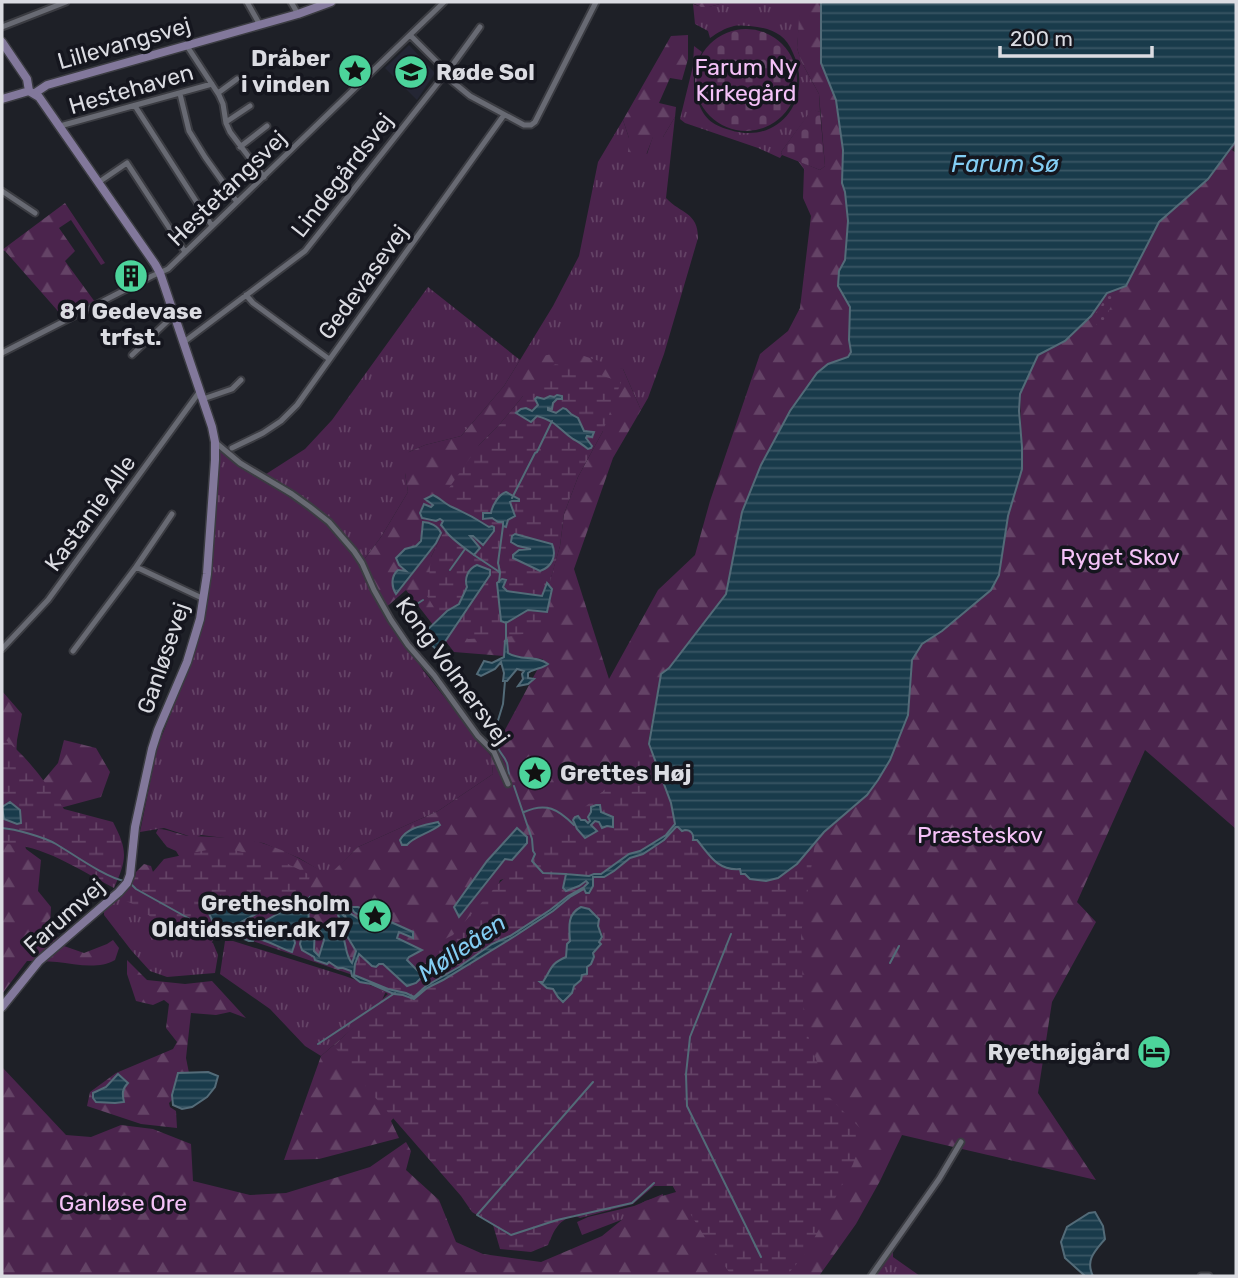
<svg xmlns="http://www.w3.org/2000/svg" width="1238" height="1278" viewBox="0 0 1238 1278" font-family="Rubik,sans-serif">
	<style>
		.built { fill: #242634 }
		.grass { fill: url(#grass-tufts) }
		.forest { fill: url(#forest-firs); fill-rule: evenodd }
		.wetland { fill: url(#wetland-marsh); fill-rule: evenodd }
		.cemetery { fill: url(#cemetery-stones) }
		.park { fill: url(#park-dots) }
		.water { fill: url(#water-rules); stroke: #536b78; stroke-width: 2 }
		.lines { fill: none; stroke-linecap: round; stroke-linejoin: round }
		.stream { stroke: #536b78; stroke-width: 2 }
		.street-casing { stroke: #3b3c42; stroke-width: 9 }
		.secondary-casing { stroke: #3b3c42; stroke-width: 11 }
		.street { stroke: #686a73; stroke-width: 5 }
		.secondary { stroke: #82789b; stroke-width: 8 }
		.labels { text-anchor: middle; stroke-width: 7; stroke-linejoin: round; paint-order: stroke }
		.street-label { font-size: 23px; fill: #dbdce2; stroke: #15161e }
		.poi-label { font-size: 23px; font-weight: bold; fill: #dbdce2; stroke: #15161e; text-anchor: end }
		.park-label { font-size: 23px; fill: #f5c2f8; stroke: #15161e }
		.water-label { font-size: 24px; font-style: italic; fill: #83cdf3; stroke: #15161e }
	</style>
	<defs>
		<pattern id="grass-tufts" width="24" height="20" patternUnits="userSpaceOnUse" patternTransform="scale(1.75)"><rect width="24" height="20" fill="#4b244d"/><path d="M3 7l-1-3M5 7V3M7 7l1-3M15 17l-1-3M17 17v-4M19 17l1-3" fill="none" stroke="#644366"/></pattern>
		<pattern id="forest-firs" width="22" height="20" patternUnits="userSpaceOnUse" patternTransform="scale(1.75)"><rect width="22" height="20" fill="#4b244d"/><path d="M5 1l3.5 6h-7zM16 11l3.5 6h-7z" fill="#644366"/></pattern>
		<pattern id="wetland-marsh" width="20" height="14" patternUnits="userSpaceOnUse" patternTransform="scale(1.75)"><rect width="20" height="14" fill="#4b244d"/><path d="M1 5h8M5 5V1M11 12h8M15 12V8" fill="none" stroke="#644366"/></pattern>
		<pattern id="cemetery-stones" width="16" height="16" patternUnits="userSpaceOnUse" patternTransform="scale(1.75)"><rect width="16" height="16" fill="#4b244d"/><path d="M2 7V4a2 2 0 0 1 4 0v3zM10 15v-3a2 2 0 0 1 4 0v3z" fill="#644366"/></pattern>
		<pattern id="park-dots" width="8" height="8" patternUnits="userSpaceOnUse" patternTransform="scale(1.75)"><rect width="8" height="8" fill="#4b244d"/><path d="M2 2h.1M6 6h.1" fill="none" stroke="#644366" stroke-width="1.8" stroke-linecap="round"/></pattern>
		<pattern id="water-rules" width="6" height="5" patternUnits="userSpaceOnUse" patternTransform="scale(1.75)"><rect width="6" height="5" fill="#193b4b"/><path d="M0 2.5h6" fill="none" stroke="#3a5765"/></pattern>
	</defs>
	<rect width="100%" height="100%" fill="#1e2027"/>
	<path class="built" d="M409,45L435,73L417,100L385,68Z"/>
	<path class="grass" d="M723,3H801L797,48L801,61L819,94L820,112L812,110L781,152L782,155L780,158L758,148L685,123L680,119L693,66L694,46L702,52C694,66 691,83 697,99C703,117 711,125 730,130C780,146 814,97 793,53C785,33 770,28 750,26C745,26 739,25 734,26C725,28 717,33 710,38L708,31L695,24L693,4C704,9 711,7 723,3Z
		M675,117L666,198C681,214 698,212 698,238L664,354L648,398L641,410L623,369L520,360L504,386L461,436L425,445L409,452L405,473L408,492L381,537L360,565L383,610L423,670L491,756L493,774L438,811L358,847L329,876L299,858L263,843L201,835L195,838L164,828L140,832L157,748L192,660L205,609L218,450L223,451L263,476L305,449L332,420L428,287L520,360L553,306L579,256L598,162L623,120L629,138L647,154L653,136L663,137Z
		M120,895L213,943L218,955L215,973L167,977L150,971L131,950L104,915V911Z
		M225,941H233L345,976L386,991L380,1005L321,1056L305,1046L270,1009L220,974Z
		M663,1194V1204L582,1235L577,1222L588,1217L634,1206Z
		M893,1249V1257L920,1276H874Z"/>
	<path class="forest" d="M691,2H821V63L836,100L843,150L842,183L845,191L848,221L845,260L839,271L838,285L850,307L849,340L851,352L848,357L828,364L817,373L790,411L761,465L742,512L726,594L669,668L661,674L649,737L648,753L511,877L500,880L495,895L397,990L229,933V931C203,931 158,898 134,884L136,872L144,864L151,866L153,872L179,856L176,851L167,847L156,833L158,829C169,829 179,835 190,836C211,837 245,837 265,844C288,851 309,864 329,875L358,847L438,811L493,774L491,756L543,659L454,652L406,590L383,610L360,565L381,537L408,492L405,473L399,462L409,452L425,445L461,436L504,386L520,360L569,351L623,369L641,410L613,458L574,569L609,679L658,590L695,555L710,501L760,354L788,331L800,308L811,216L803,198L804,169L798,161L820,170L825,166L819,94L801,61L797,48L800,3H723L709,7H701ZM523,396L603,431L578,477L564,514L560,546L549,584L547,583L528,610L431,557L446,527L479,445L499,425ZM423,522L437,539L436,543L401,589L394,591L392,583L406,571L410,547C424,545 420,533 423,522ZM495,854L512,860L505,859L459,916L454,907L487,861ZM309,899L308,914L305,924L309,928L314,926V951L319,956L324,940L345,943L346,955L352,964L356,951L347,936L345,911L377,931L382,929L354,912L358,908L413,932L398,931L397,938L353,972L343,968H337L329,962L302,950L300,944L303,931L300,927L293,934L271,943L253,937L265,921L283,911L295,912Z
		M688,35V59L682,80L670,78L659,103L676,107L675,117L663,137H653L646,155L641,156L628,152L629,138L623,120L671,36Z
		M1236,141V144L1232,150L1236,153V829L1145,750L1077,902L1096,922L1052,1002L1038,1093L1096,1180L902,1135L880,1181L856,1224L819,1276H2V1067L66,1135L91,1137L121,1125L153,1129L191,1144L193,1181L250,1195L286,1193L370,1167L406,1142L411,1151L406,1170L439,1200L456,1242L483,1254L541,1262L602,1236L645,1201L676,1192L669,1179L544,1012L815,843L824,832L867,795L908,715L912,660L922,644L942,631L991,590L1008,516L1022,469L1020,394L1038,355L1065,341L1091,316L1107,293L1126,286L1159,222L1208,179Z
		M65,203L105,263L101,265L71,220L59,228L75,251L65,261L95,302L64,318L5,251L2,250Z
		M2,691L22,714L17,740L15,773L26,801L58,763L64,740L96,748L110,772L101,797L38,814L20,828L26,849L41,860L38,891L51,907L50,926L64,946L84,953L107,944L113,940L119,948L115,960C97,970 76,964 57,962C47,961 37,961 27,961L2,994Z
		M127,960L147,980L185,984L212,981L246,1018L230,1012L216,1015L191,1013L186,1058L189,1073H178L172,1100L169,1103L170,1107L176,1111L177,1128L141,1124L87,1106L90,1092L116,1073L173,1049L177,1042L166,1028L169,1004L164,1000L153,1005L136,1001L127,974Z
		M380,1005L403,1107L391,1121L399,1138L319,1159L284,1160L321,1056Z"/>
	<path class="wetland" d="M555,364L583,369L621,382L603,431L578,477L564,514L560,546L549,585L547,584L543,597L507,591L503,587L502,579L506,623L528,610L543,612L540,631L506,637L468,639L440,617L427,596L431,557L446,527L449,488L479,445L499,425L523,396ZM550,396L560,399H557L548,410L553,413L566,409L571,414L578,418L584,431L592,432L586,438L592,446L588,449L578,440L573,438L552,421L537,416L531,422L517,413C539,411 533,404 550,396ZM515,534L552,544L554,553L551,565L540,571L513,558L523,550L531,549L522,547Z
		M2,737C28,757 45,782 64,809L113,822C128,851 127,859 114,888C79,870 43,844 2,844Z
		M649,744L671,803L675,824L682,831C689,828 693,833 693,840H696C709,854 717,871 740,869L741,873L745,874L750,879C781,886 797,864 815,843L801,934L804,1024L829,1097L863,1131L853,1164L807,1252L786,1276H732L711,1247L673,1186H654L633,1204L580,1218L574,1215C557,1222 555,1229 548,1245L531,1252L500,1249L493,1225L472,1212L461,1196L372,1094L334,1046L388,994L354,975L355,964L358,954L379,964H383L407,986L423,976L407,960L409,957L453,935L499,883L611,784ZM596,805L600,806L601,812L609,815L613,825L604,827L599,822L595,821L591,825L597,831L585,838L574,825L573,820L578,817L588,824L591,808ZM568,873L575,876L577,875C585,877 592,874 601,874L600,877L595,876L592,879L593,886L588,893L584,889L588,882L586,881L567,891L564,890L566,874ZM574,911L598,926L602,933L596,951L593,953L594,957L591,964L586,967L588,972L582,975L581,980L574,986L572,993L564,1002L556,994L553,989L548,988L540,982H542C549,975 548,970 557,962H560L567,956C567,950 569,944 570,939C570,928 568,920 574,911Z
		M221,847L284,862L310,875L308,885L285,900L223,893L203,902L208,925L216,936L210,945L196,935L179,931L153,919L139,907L126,901L120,895L129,888L134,876L147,879L164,859Z"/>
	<path class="cemetery" d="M695 80a51 51 0 1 1 102 0a51 51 0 1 1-102 0Z
		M812,109L820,112L825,166L820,170L782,155L781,152Z"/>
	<path class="park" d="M1107,296H1116L1101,327L1091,321Z"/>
	<path class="water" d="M821,2H1236V141L1208,179L1159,222L1126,286L1107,293L1091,316L1065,341L1038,355L1020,394L1019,411L1022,447V469L1008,516L999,575L991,590L942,631L922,644L912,660L908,715L890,760L878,780L867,795L824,832L797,864L778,878L766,881L750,879L745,874H741L740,869C717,871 709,854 697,840H693C694,834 691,830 685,830L682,831L678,827H676L664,840L643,854L630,858L614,871L604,877H593V886L589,893H586L584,889L570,897L553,911L515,936L443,980L427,988L414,999L403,995L394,994L371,984L360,982L352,976L351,971L343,968H338L329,962L327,964L315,960L314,957L302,950L300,944L303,931L300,928L293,934L295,943L292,952C279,948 264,938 253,938V934L251,932H257L265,921L283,911L295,912L309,898L308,907L309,922L306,925L309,928L315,926L314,951L319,956L324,940L319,928L321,924C326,926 334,927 338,931C348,937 343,953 352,963L356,951L347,936L338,915L340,912L346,918L343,911L345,910L377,931L382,929L354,912L351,907H358L413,932V938L399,932L397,938L422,950L409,957L407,960L423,976L416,983L407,986L383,964H379L376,967L372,966L359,954L355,964L354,975L388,989L406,993L414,997L426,986L459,967L492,944L510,936L550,910L568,896L584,887L588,883L586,881L579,886L566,891L563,888L566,874L589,876L594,874H601L629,854L640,851L666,835L675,824L671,803L649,744L661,674L669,668L726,594L742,512L761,465L790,411L817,373L828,364L848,357L851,352L849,340L850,307L838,286L839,271L845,260L848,221L845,192L842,183L843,150L836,100L821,63Z
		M557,395L562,396V399H557L553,403L552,409L548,408V410L556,413L563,408L566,409L571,414L578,418L584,431L594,432L592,437L587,436L586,438L592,446L591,448L588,449C583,445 579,442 573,439C558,429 558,422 537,416L531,422L516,413L521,409L526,408L532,411L538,405L535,399L537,397L544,399L550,396L554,397Z
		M506,492L519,499V501H512L510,502L515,516L508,520L506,527L503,526V522H498L492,518L483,519V513H491C492,506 499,494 506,492Z
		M433,495C440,498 445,504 452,507C466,513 477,519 489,527L492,526L494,527V531L483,545L473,536H470L480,548L474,555C467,550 455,541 449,535C446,532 444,528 441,525L443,521L440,519L436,521L422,518L420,513L424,504L431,507L433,505L425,499Z
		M423,522C430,522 438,526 441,533L436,543L396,594C391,586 391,576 398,570L406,571L399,565L396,558L405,549L416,546L421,541Z
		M515,534L552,544C557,556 552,567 540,571L513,558V555L519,550L531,549L518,546L511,542L512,536Z
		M477,565L490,570V575L440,649H436L425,639L424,633L447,611L459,604L467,587C464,578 468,569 477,565Z
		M502,579L506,580L503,587L507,591L542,596L547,583L552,589L547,612L528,610L506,623L501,621L497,583Z
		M507,640L508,653C521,661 536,655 548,664C542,669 535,668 528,673V678L534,679L528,684L518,686L523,679L522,674L524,671L517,669L507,681H503L504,673L501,662L495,669L481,676L477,674L484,661L492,663L504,657L505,641Z
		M10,802L20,810L21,823L17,824L4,819L2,807Z
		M596,805H600L601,812L613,817V827L607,826L602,828L599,822L595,821L591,825L597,831L585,838L577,829L573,820L575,817L578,816L581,820H585L588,823L590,821L588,817L591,812V807Z
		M438,822L440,825C430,833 413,837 407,845H402L400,840C407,827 425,825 438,822Z
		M517,828L527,837V843L512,860L505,859L459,917L454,907L487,861Z
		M240,898L265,903L269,907L230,928H221L212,920L205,905L210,901Z
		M581,907L589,909L599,919L598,926L602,937L599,942L601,944L593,953L594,957L591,964L587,967V974L582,975L581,980L574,986L572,993L563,1002L558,997L553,989L547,988L540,982H543C552,968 550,964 566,957L567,944L570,941C569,927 567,914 581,907Z
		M208,1072L218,1076L215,1087L207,1097L192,1107L182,1109L173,1105L172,1095L178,1073Z
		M118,1074L128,1083C122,1089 122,1094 124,1102L115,1103L96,1102L93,1098V1093L106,1087Z
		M1095,1212L1103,1226L1105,1239C1095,1251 1085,1260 1093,1276H1085L1065,1258L1061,1242L1067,1227L1089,1213Z"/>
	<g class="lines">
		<path class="stream" d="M512,498L535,453L537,452L552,421
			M474,555L498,571L500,573L499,582
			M450,570L465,549
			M500,572L498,563L503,526
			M409,609L423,600
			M506,622V640
			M505,681L503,704L496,727L495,731L498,738C495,752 503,752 507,763C508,766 508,770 509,774
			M514,786L532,839L533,851L535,854L532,861L543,873L566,874
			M524,812C546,802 558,809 574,825
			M2,828C15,829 44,837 56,844C73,854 106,878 125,881
			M130,883L136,889L206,928L224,934L235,935L249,941H253L254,939
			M731,934L690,1037L686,1074L687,1106L761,1257
			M890,963L899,946
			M318,1044L395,993
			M593,1082L477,1215L511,1235L557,1220L632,1203L654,1183"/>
		<g class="street-casing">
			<path id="street" d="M247,2L260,25
				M291,2L298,14
				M2,27L66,2
				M480,27L451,67L442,73L470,96L524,125H531L535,122L596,2
				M187,46L219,95L223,104L226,123L230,132L264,177
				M218,93L237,79
				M180,94L189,131L205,157L237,202
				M135,106L212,226
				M226,122L250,106
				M60,126L212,84
				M240,147L267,126
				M99,182L127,163L185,252
				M2,191L35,213
				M246,295L253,303L329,359
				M184,342L305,251L441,79L442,70L441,66L410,35
				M2,353L152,276L168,269L444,2
				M132,355L174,315
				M203,399L232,389L241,380
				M215,442L240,463L292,494L310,507L329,522L354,551L362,563L374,590L391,620L408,645L434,675L478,736L494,752L508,784
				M232,448L263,433L281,421L297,405L504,115
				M136,567L204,599
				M2,649L48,600L200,391
				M73,651L136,567L172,514
				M871,1276L939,1179L961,1142
				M1201,1276H1209"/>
		</g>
		<g class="secondary-casing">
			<path id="secondary" d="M2,42L27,79L29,91
				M35,93L47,85L298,14L331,2
				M2,99L29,91L39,97L155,264L160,273L212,427L215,442V460L207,574L200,619L187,662L158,730L152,749L135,827L130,875L127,883L119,892L39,961L2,1007"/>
		</g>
		<use href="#street" class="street"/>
		<use href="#secondary" class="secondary"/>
	</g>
	<defs>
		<g id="sight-disc" transform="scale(1.75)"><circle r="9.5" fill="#4cd49b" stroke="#15161e"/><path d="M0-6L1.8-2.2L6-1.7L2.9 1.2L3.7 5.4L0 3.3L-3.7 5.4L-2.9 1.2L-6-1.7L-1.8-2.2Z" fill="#111"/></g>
		<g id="school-disc" transform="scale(1.75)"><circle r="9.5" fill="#4cd49b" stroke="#15161e"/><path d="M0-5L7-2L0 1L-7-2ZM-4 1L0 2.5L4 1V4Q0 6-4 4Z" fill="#111"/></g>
		<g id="building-disc" transform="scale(1.75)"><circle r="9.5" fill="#4cd49b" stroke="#15161e"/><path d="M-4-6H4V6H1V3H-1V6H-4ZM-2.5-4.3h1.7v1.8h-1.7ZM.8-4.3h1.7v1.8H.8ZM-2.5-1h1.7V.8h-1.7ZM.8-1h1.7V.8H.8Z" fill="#111"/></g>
		<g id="hotel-disc" transform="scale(1.75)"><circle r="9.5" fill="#4cd49b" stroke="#15161e"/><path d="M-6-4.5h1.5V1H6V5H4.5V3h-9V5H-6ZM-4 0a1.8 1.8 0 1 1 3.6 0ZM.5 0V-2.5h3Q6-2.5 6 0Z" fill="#111"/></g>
	</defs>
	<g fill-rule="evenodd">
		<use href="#sight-disc" x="355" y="71"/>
		<use href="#school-disc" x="411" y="72"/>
		<use href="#building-disc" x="131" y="276"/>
		<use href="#sight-disc" x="535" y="773"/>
		<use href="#sight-disc" x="375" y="916"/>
		<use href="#hotel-disc" x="1154" y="1052"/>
	</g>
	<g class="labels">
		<g class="street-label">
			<text transform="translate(124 43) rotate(-16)" y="8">Lillevangsvej</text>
			<text transform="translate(131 89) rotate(-16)" y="8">Hestehaven</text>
			<text transform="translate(342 175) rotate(-52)" y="8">Lindegårdsvej</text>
			<text transform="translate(227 188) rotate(-44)" y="8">Hestetangsvej</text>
			<text transform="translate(363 282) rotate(-54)" y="8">Gedevasevej</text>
			<text transform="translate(90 513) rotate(-54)" y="8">Kastanie Alle</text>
			<text transform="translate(163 658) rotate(-71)" y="8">Ganløsevej</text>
			<text transform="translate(453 671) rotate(54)" y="8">Kong Volmersvej</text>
			<text transform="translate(64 916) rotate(-42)" y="8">Farumvej</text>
		</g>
		<g class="poi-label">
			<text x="330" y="66">Dråber<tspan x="330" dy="26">i vinden</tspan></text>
			<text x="436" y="80" text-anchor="start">Røde Sol</text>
			<text x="131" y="319" text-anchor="middle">81 Gedevase<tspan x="131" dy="26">trfst.</tspan></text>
			<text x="560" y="781" text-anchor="start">Grettes Høj</text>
			<text x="350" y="911">Grethesholm<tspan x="350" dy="26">Oldtidsstier.dk 17</tspan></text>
			<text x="1130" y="1060">Ryethøjgård</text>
		</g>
		<g class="park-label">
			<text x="746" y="75">Farum Ny<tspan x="746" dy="26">Kirkegård</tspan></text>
			<text x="1120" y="565">Ryget Skov</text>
			<text x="980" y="843">Præsteskov</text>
			<text x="123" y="1211">Ganløse Ore</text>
		</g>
		<g class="water-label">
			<text x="1005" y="172">Farum Sø</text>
			<text transform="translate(462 948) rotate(-34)" y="8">Mølleåen</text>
		</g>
	</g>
	<rect width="1238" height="1278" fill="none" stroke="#dbdce2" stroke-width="7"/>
	<path d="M1000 46v10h152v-10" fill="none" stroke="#dbdce2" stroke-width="3.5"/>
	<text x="1010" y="46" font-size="21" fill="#dbdce2" stroke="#15161e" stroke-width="5" paint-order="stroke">200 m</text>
</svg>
